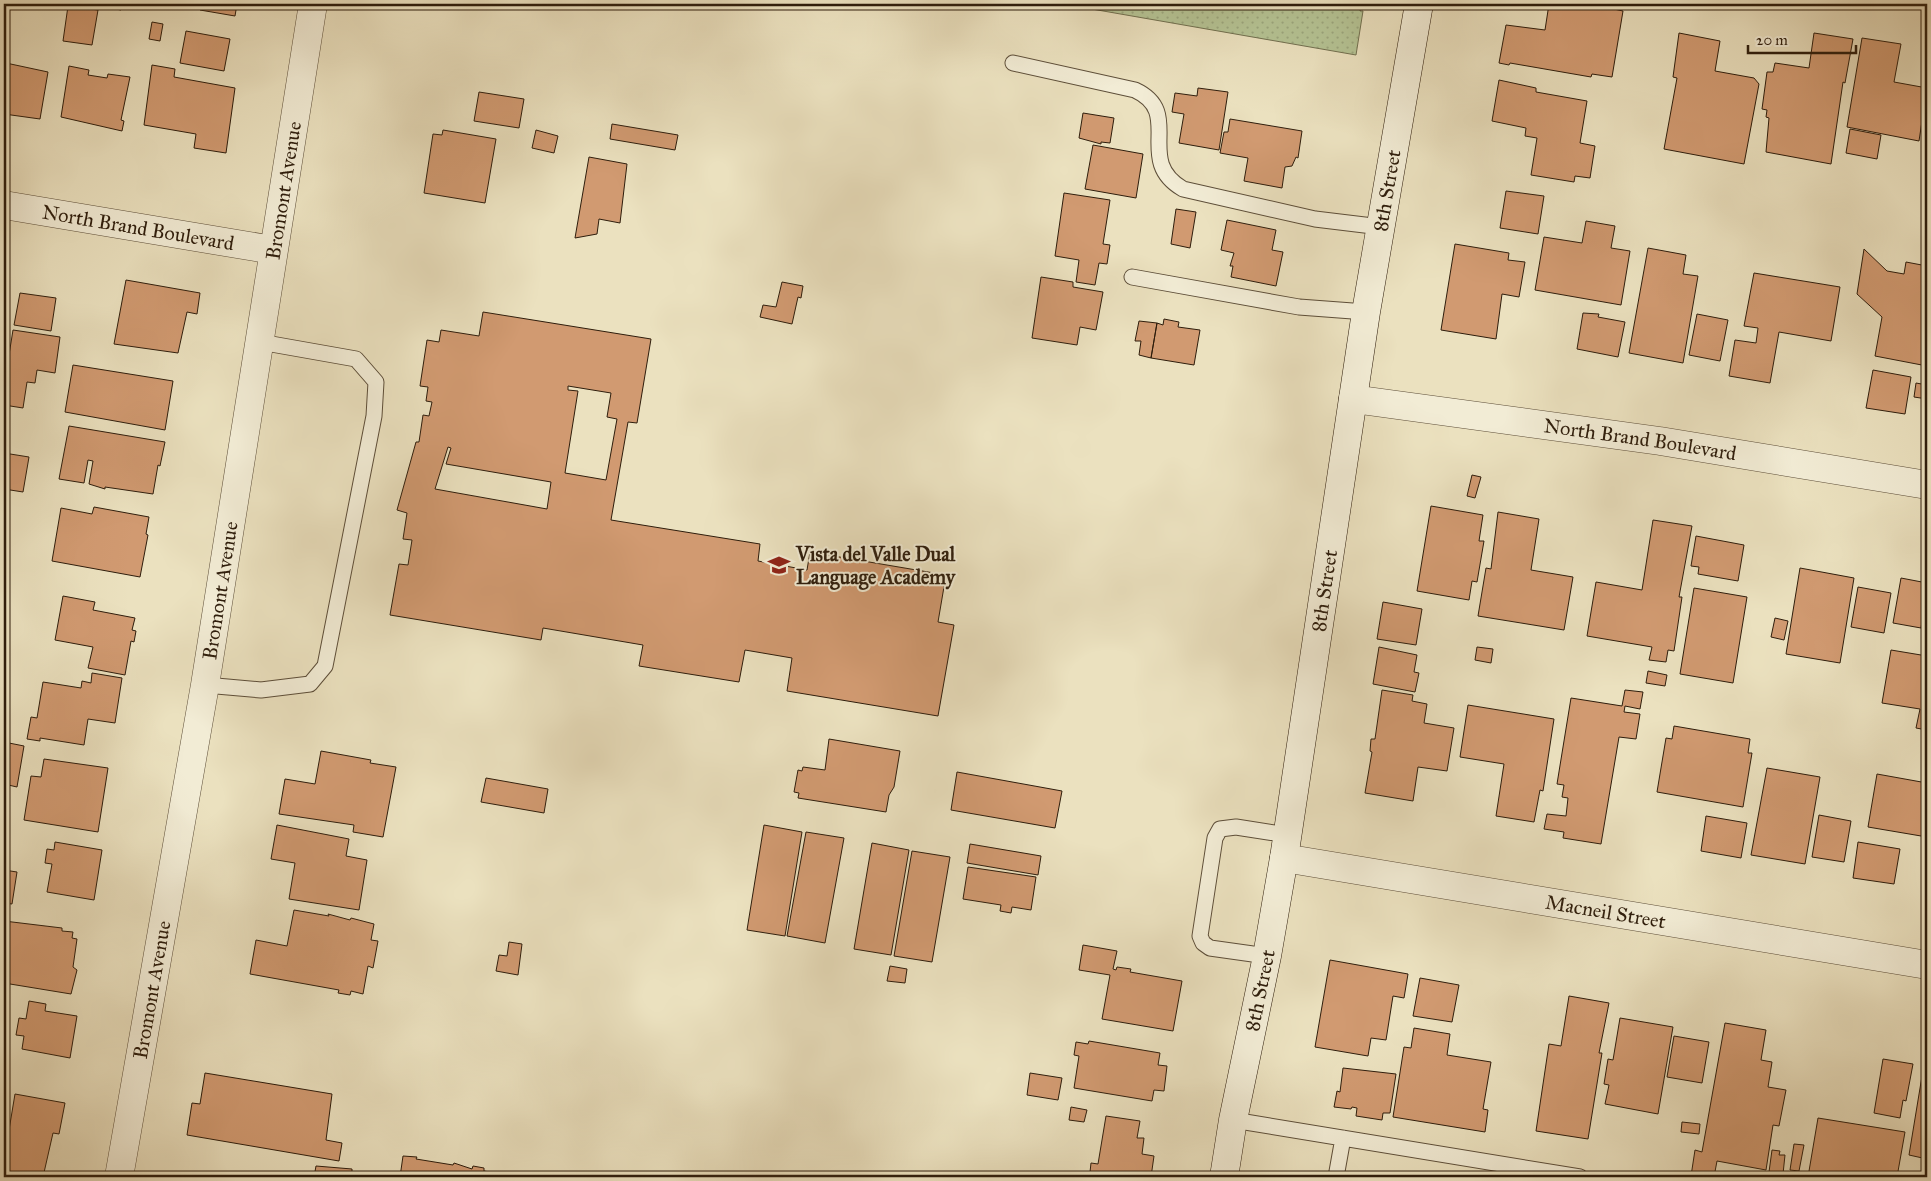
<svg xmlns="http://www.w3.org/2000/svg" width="1931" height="1181" viewBox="0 0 1931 1181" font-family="'IM FELL Great Primer',serif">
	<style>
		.park { fill: url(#park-dots); stroke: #727050 }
		.building { fill: #d19a71; stroke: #2e1d0c; fill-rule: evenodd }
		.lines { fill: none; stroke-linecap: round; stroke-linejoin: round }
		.lane-casing { stroke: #5d4e39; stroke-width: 17 }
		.street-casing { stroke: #5d4e39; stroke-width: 29 }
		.secondary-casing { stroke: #2e1d0c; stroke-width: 29 }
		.lane { stroke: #f2ecd5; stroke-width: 15 }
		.street { stroke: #f2ecd5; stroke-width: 28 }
		.secondary { stroke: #f2ecd5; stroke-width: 28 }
		.labels { text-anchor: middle; stroke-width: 4; stroke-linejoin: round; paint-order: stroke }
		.street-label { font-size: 20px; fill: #2e1d0c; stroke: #f2ecd5 }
		.poi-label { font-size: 20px; font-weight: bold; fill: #2e1d0c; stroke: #f2ecd5; text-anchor: start }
	</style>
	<defs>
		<pattern id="park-dots" width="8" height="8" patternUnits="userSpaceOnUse" patternTransform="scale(1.25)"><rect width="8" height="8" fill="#b5c394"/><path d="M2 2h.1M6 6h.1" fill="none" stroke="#9ca77e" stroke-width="1.8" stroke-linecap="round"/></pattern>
	</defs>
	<rect width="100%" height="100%" fill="#ebe1bf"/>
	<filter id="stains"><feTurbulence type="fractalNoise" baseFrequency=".004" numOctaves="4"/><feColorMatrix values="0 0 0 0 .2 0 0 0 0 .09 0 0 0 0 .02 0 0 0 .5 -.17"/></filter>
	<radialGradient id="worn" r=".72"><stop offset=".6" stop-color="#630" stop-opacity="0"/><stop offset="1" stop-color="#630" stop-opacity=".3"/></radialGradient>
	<path class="park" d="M1063,4H1361L1360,11H1363L1356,55Z"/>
	<path class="building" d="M88,4H122L121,10Z
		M195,4H237L235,16L200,10L201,8L194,7Z
		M1549,4H1591L1623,11L1612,77L1592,74L1591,77L1510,63L1509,65L1499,63L1506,25L1545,30Z
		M68,6L98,10L92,45L63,41Z
		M152,22L163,24L160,41L149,39Z
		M186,31L230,39L224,71L180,63Z
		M1679,33L1720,41L1715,71L1754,78L1759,84L1744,164L1664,149L1677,78L1673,77Z
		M1814,33L1853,39L1845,83L1843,82L1831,164L1766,152L1769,118L1766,117L1767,110L1762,109L1767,72H1773L1775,63L1809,68Z
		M1862,38L1901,44L1894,82L1927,88L1919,141L1847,127Z
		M6,63L48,72L40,119L4,114V65Z
		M152,65L175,69L174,77L235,88L226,153L194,148L196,134L144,125Z
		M69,66L89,70L88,75L107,78L108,74L130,77L121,120L124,121L122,131L61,117Z
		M1499,80L1536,88V92L1587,101L1580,143L1595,146L1590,178L1575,176L1574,182L1531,175L1537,138L1525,136L1526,128L1492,121Z
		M1198,88L1228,92L1219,150L1179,143L1184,114L1172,112L1175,93L1197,96Z
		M479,92L524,99L519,128L474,121Z
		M1083,113L1114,118L1110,143L1101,142V144L1079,138Z
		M1230,119L1302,131L1298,158L1296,157L1292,166L1285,167L1282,188L1244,181L1248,158L1220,153L1224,132H1228Z
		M612,124L678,135L675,150L610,139Z
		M1850,129L1881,135L1877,159L1846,153Z
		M443,130L496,139L485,203L424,193L433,134L442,135Z
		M536,130L558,136L554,153L532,148Z
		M1093,145L1143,154L1136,198L1085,189Z
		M589,157L627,164L620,223L599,219L597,234L575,238Z
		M1506,191L1544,196L1538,234L1500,228Z
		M1064,193L1110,200L1103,244L1110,245L1107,264L1099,263L1095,285L1076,282L1079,260L1055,256Z
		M1176,209L1196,212L1190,248L1171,244Z
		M1227,220L1276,230L1272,250L1283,252L1276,286L1231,277L1233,266H1230L1234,253L1221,250Z
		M1586,221L1615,226L1611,248L1630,251L1621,305L1535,290L1544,237L1582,243Z
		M1455,244L1509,253L1508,260L1525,262L1519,297L1502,294L1496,339L1441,330Z
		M1648,248L1686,255L1683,274L1698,276L1683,363L1629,353Z
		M1864,249L1887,271L1904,274L1906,262L1927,266V366L1875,356L1882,317L1857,294Z
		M1754,273L1840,287L1831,341L1779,332L1770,383L1729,376L1735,340L1756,343L1758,328L1744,326Z
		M1041,277L1073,282V287L1103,292L1096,330L1080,327L1077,345L1032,338Z
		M126,280L200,293L197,314L187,312L178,353L114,344Z
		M782,282L803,286L801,298L798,297L792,324L760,317L763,305L776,307Z
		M20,293L56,298L51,331L14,325Z
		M483,312L651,339L637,423L628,422L611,520L760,544L758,561L807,570L810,552L946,575L938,622L954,625L938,716L787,691L792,658L745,650L739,682L639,666L643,645L543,628L541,640L390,615L399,564L408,565L412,540L403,539L407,513L397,510L416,442H419L423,415L429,416L432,402L426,401L428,387L420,386L427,340L439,342L441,330L479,336ZM568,386L611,393L607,417L617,419L606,480L565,473L578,391L568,390ZM448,447L451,448L446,464L551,482L547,509L435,489Z
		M1583,313L1599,314L1598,317L1625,322L1618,357L1577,349Z
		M1697,314L1728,320L1720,361L1689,355Z
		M1164,319L1179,322L1178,327L1200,330L1194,365L1151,358L1157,323L1163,325Z
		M1139,321L1157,323L1151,358L1139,355L1141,341H1135Z
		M13,330L60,337L55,373L37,370L35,383L27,382L23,408L4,405V386Z
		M73,365L173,381L165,430L65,412Z
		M1873,370L1911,377L1905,414L1866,408Z
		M1916,383L1927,385V399L1914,397Z
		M69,426L165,442L160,466L158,465L153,494L105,487V489L89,484L93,461L88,460L84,483L59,479Z
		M4,453L29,457L23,492L4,489Z
		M1472,475L1481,477L1475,498L1467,496Z
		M1431,506L1483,515L1479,541H1484L1477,582L1472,581L1469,600L1417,591Z
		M94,507L149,517L146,534L148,535L140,577L52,561L61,508L92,514Z
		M1498,512L1539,519L1531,570L1573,577L1564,630L1478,616L1486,568L1491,569Z
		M1653,520L1692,526L1679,597H1682L1674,651L1668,650L1666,662L1649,660L1652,647L1587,636L1596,582L1642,590Z
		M1696,536L1744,545L1738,581L1698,574L1699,567L1691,566Z
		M1800,568L1854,578L1840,663L1786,654Z
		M1901,578L1927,583V622L1922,621L1921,628L1893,623Z
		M1858,587L1891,593L1884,633L1851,627Z
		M1694,588L1747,597L1733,683L1680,674Z
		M63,596L95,602L93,610L135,618L132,630L136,631L134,642L131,641L125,675L88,668L93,647L55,640Z
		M1383,602L1422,609L1416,645L1377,639Z
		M1775,618L1788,621L1784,640L1771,637Z
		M1379,647L1417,655L1414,672L1419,673L1415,692L1373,684Z
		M1477,647L1493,649L1491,663L1475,660Z
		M1891,650L1927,656V730L1916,728L1920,709L1882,703Z
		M1648,671L1667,675L1665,686L1646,683Z
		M92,673L122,678L115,723L88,719L84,745L40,738V741L27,739L31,717L37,718L43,682L81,688L82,681L91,683Z
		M1382,690L1413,695L1412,701L1427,704L1424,723L1454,728L1447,771L1418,767L1413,801L1365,793L1372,752L1370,751L1371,739H1375Z
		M1625,690L1643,692L1640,709L1625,706L1624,712L1640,714L1636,739L1619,737L1601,844L1563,838L1564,832L1544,829L1547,814L1566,816L1568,798L1562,797L1564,785L1557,784L1571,698L1622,706Z
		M1468,705L1554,719L1543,791L1540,790L1534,822L1496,816L1504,764L1460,757Z
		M1674,726L1750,739L1748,753H1752L1743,807L1657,792L1666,738L1672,739Z
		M829,739L900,751L894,787L889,795L886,812L798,798L799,793L794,792L798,770L802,771L803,767L825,770Z
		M4,742L24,746L17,787L4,784Z
		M321,751L371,760L370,763L396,767L383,837L353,832L354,825L279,814L285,779L315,784Z
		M44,759L108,768L98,832L24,820L31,776L41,777Z
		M1767,768L1820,777L1805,864L1751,855Z
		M957,772L1062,791L1055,828L951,810Z
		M1877,774L1927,783V837L1868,827Z
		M486,778L548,789L544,813L481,802Z
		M1819,815L1851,821L1844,862L1812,857Z
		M1706,816L1747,823L1741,858L1701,851Z
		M277,825L349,839L346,856L367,860L359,910L289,899L295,863L271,859Z
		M764,825L802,832L785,936L747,930Z
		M806,832L844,838L825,943L787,936Z
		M55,842L102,850L94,900L47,892L52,864L45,863L47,849L54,850Z
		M1858,842L1900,849L1894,884L1853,878Z
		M872,843L909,850L891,955L854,949Z
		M970,844L1041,856L1038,875L967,863Z
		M912,851L950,857L932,962L894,956Z
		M968,867L1036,877L1031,910L1012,907L1011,913L1000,911L1001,905L963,899Z
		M4,870L17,872L12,904L4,903Z
		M294,910L329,916L328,914L350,920L351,918L374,924L371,940L378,941L373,968L368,966L363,994L351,991L350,995L338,993L339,990L250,974L256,940L287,946Z
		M4,921L62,928V931L73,932L72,938L77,939L73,967L77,970L71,994L4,983Z
		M509,942L522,944L518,975L496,971L499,955L507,956Z
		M1083,945L1117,951L1113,969L1116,970L1117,967L1131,969L1130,972L1182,981L1173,1031L1102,1019L1110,975L1079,970Z
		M1330,960L1408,974L1404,998L1393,996L1386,1040L1371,1038L1368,1056L1315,1047Z
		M890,966L907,969L905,983L887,981Z
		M1420,978L1459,985L1452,1022L1413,1016Z
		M1569,996L1609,1003L1599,1053H1602L1588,1139L1536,1131L1549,1044L1561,1046Z
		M29,1001L46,1004L45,1011L77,1016L70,1058L22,1049L24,1036L16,1035L19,1018L26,1019Z
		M1620,1018L1673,1027L1658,1114L1605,1104L1609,1085L1604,1084L1608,1059L1613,1060Z
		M1725,1023L1766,1030L1761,1060L1772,1062L1768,1087L1786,1090L1779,1126L1773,1125L1766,1170L1717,1161L1714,1177L1691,1176L1695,1150L1702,1152Z
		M1414,1028L1450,1034L1447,1055L1491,1062L1483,1109L1488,1110L1485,1132L1393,1117L1404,1047L1411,1048Z
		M1674,1036L1709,1042L1702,1083L1667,1077Z
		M1089,1041L1160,1053L1158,1065L1167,1066L1164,1091L1154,1090L1152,1101L1074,1088L1079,1056L1074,1055L1076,1042L1088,1044Z
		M1883,1059L1913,1064L1906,1101L1903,1100L1900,1118L1874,1113Z
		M1343,1068L1396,1074L1390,1113H1383L1382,1120L1356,1116L1357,1108L1352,1107L1351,1109L1334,1107L1337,1091L1340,1092Z
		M1923,1070L1927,1071V1159L1909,1155Z
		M205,1073L332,1094L326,1140L342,1143L339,1161L187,1135L192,1103L200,1104Z
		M1030,1073L1062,1078L1058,1100L1027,1095Z
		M15,1094L65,1103L59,1134L53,1133L43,1177H4V1160Z
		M1071,1107L1087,1110L1084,1122L1069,1120Z
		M1106,1116L1140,1121L1137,1138H1144L1142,1154L1154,1156L1151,1177H1096V1174L1090,1172L1091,1163L1098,1164Z
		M1818,1118L1905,1132L1897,1177H1808Z
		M1682,1122L1700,1124L1699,1134L1681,1132Z
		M1794,1144L1804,1145L1799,1171L1790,1170Z
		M1772,1150L1780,1151L1779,1155H1785L1783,1174L1769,1172Z
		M403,1156L417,1157L416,1159L453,1165L454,1163L472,1169L473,1166L484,1168V1171L518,1177V1174L528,1175V1177H400Z
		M316,1166L352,1169V1172L381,1177H314Z"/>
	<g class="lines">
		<g class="lane-casing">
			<path id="lane" d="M1013,63L1135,90C1185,113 1133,160 1183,189L1315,219L1381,227
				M1132,277L1299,307L1366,312
				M205,685L261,690L310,684L325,666L374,416L376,382L356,359L260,342
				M1267,956L1210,948L1203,943L1200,936L1215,838L1220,829L1236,827L1288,835
				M1233,1120L1580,1177
				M1336,1177L1343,1138"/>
		</g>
		<g class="street-casing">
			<g id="street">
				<path id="s1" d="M4,205L273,250"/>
				<path id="s2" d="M1353,399L1660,441L1927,485"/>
				<path id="s3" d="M1284,858L1927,965"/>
				<path id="s4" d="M119,1177L205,685L313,4"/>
			</g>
		</g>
		<g class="secondary-casing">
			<g id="secondary">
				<path id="s5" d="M1224,1177L1233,1120L1267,956L1284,858L1366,312L1419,4"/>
			</g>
		</g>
		<use href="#lane" class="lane"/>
		<use href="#street" class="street"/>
		<use href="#secondary" class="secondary"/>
	</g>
	<defs>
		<g id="school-bare" transform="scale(1.725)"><path d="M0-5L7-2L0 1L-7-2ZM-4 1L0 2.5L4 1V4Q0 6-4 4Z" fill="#8f2418" stroke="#f2ecd5" stroke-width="2.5" paint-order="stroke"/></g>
	</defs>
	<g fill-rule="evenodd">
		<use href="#school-bare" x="779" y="565"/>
	</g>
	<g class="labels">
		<g class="street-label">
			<text dy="7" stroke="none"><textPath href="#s4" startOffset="1000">Bromont Avenue</textPath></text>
			<text dy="7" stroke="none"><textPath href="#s5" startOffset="1000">8th Street</textPath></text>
			<text dy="7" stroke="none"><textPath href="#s1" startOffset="136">North Brand Boulevard</textPath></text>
			<text dy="7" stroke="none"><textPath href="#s2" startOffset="290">North Brand Boulevard</textPath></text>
			<text dy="7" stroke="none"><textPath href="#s4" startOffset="595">Bromont Avenue</textPath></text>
			<text dy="7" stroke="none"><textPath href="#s5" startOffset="595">8th Street</textPath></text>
			<text dy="7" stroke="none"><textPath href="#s3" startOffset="326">Macneil Street</textPath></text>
			<text dy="7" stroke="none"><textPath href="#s4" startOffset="190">Bromont Avenue</textPath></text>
			<text dy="7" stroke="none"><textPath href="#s5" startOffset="190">8th Street</textPath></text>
		</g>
		<g class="poi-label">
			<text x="796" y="561">Vista del Valle Dual<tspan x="796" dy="23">Language Academy</tspan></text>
		</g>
	</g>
	<rect width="1931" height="1181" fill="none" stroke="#ebe1bf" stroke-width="20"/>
	<rect x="5" y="5" width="1921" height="1171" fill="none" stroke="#2e1d0c" stroke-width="2.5"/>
	<rect x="10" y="10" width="1911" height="1161" fill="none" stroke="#2e1d0c"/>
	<path d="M1748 45v8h108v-8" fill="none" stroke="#2e1d0c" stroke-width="2.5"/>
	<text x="1756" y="45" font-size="15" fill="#2e1d0c" stroke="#f2ecd5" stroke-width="4" paint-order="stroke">20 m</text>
	<rect width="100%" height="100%" filter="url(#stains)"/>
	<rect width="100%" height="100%" fill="url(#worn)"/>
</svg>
